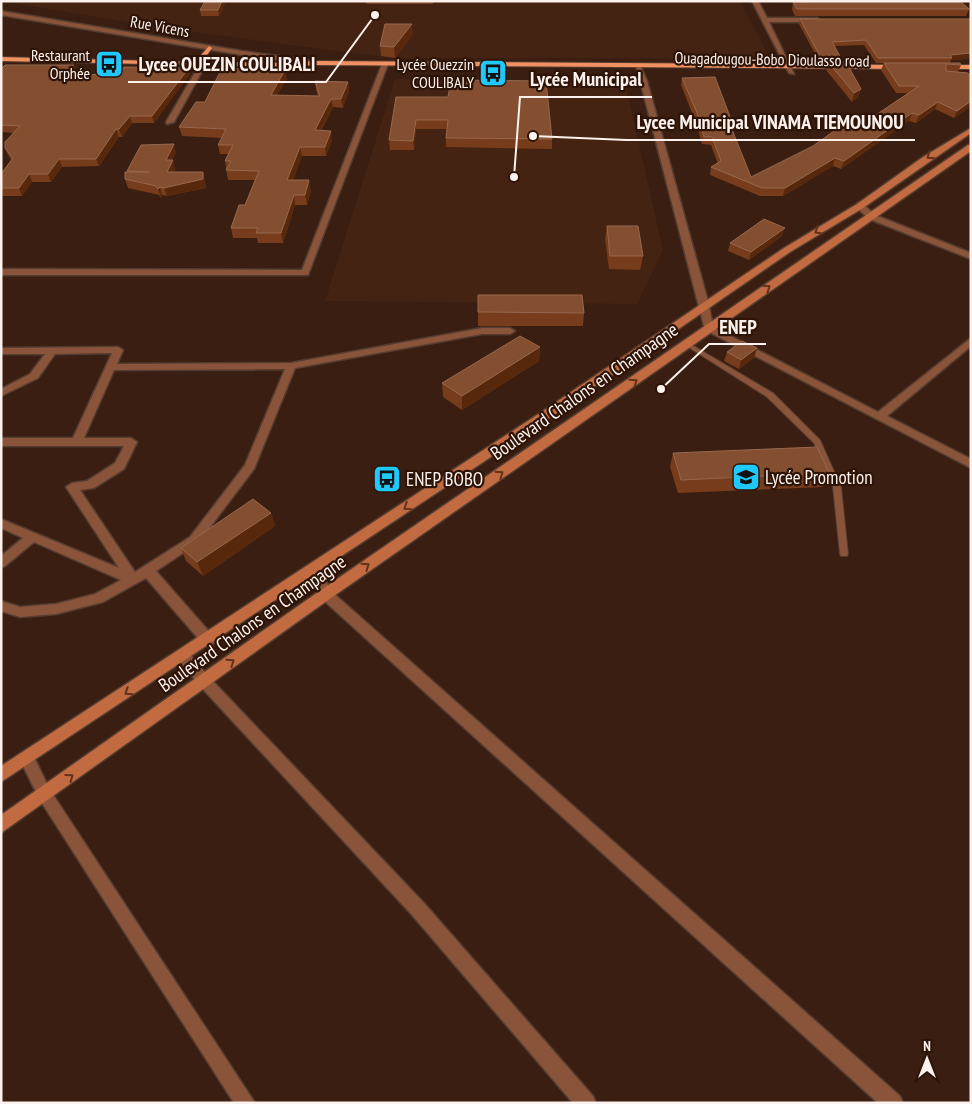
<svg xmlns="http://www.w3.org/2000/svg" width="972" height="1104" viewBox="0 0 972 1104" font-family="'PT Sans Narrow',sans-serif">
	<style>
		.built { fill: #452312 }
		.lines { fill: none; stroke-linecap: round; stroke-linejoin: round }
		.service-casing { stroke: #543c30; stroke-width: 2 }
		.minor-casing { stroke: #543c30; stroke-width: 3 }
		.tertiary-casing { stroke: #543c30; stroke-width: 3 }
		.secondary-casing { stroke: #543c30; stroke-width: 3 }
		.trunk-casing { stroke: #543c30; stroke-width: 2 }
		.service { fill: #8a543a; fill-rule: evenodd }
		.minor { fill: #8a543a; fill-rule: evenodd }
		.tertiary { fill: #8a543a; fill-rule: evenodd }
		.secondary { fill: #c26b41; fill-rule: evenodd }
		.trunk { fill: #f19060; fill-rule: evenodd }
		.wall { fill: #763c1b }
		.shaded-wall { fill: #58280d }
		.building { fill: #844f31; stroke: #97684e }
		.oneway { stroke: #62321b }
		.labels { text-anchor: middle; stroke-width: 4.5; stroke-linejoin: round; paint-order: stroke }
		.far-street-label { font-size: 16px; fill: #fcf1ec; stroke: #2e1407 }
		.far-poi-label { font-size: 16px; fill: #fcf1ec; stroke: #2e1407; text-anchor: end }
		.street-label { font-size: 19px; fill: #fcf1ec; stroke: #2e1407 }
		.poi-label { font-size: 19px; fill: #fcf1ec; stroke: #2e1407; text-anchor: start }
		.leader { fill: none; stroke: #fcf1ec; stroke-width: 2 }
		.callout-dot { fill: #fcf1ec; stroke: #2e1407; stroke-width: 2 }
		.callout-label { font-size: 20px; text-anchor: middle; font-weight: bold; fill: #fcf1ec; stroke: #2e1407; stroke-width: 4.5; stroke-linejoin: round; paint-order: stroke }
	</style>
	<rect width="100%" height="100%" fill="#391e11"/>
	<path class="built" d="M1,1H740L770,58H391L156,27Z
		M395,79L625,82L663,250L637,304L325,301Z"/>
	<g class="lines">
		<g class="service-casing">
			<path id="service" d="M687,342L773,393L820,440L841,487L848,554L847,556H841L840,554L833,487L814,443L767,397L685,345V343Z"/>
		</g>
		<g class="minor-casing">
			<path id="minor" d="M752,1H758L767,18H817L820,20L817,22H769L794,74L789,73Z
				M203,62L206,64L174,122L167,124L166,122L200,64Z
				M385,62L388,64L308,275H1V269L302,270L382,64Z
				M636,65H640L647,81L709,305L713,327L878,412L971,338V346L887,416L971,459V468L705,330Z
				M857,204H863L875,215L971,253V259L869,219L857,208Z
				M482,328H510L515,331L510,334H482L295,368L254,469L198,543L156,571L213,636L215,640L213,644L208,646L203,644L146,578L103,602L56,614L20,617L1,611V601L20,607L56,604L95,594L121,580L34,542L5,566L1,568V556L23,538L1,528V519L119,568L66,487L72,483L87,481L115,463L124,446H1V438H73L112,353L55,354L38,378L1,396V389L30,374L45,354H1V348L118,347L123,350L117,364L291,363ZM285,369L245,465L190,537L135,572L80,490L94,488L124,469L137,442L131,438H84L114,370Z
				M314,563L318,565L331,591L900,1096L903,1103H878L321,598L308,568L310,565Z
				M183,650L188,652L209,677L424,903L593,1096L596,1103H573L412,915L199,685L176,656L178,652Z
				M27,751L32,753L50,790L255,1103H234L40,800L19,758L22,753Z"/>
		</g>
		<g class="tertiary-casing">
			<path id="tertiary" d="M1,11L242,51L315,61L318,63L315,65L242,55L1,15Z"/>
		</g>
		<g class="secondary-casing">
			<path id="secondary" d="M971,128V133L863,208L790,252L551,417L1,782V766L543,411L784,248L857,204L923,157Z
				M968,145H971V151L331,598L1,833V815L321,590Z"/>
		</g>
		<g class="trunk-casing">
			<path id="trunk" d="M209,46L212,48L202,62L292,63L315,61L900,65L904,67L900,69L315,65L292,67L1,61V57L195,62Z
				M939,65H971V69H942L938,67Z"/>
		</g>
		<use href="#service" class="service"/>
		<use href="#minor" class="minor"/>
		<use href="#tertiary" class="tertiary"/>
		<use href="#secondary" class="secondary"/>
		<use href="#trunk" class="trunk"/>
	</g>
	<path class="wall" d="M226,1L219,16H201L200,10Z
		M366,1H433V4H366Z
		M805,1H960L969,9L966,16H795L792,10L793,2H805Z
		M800,19H971V57L966,59L951,60L950,63H876L864,45L835,46L841,58L840,62L861,89L858,97L852,102L826,70L828,63H820L799,24Z
		M413,34L395,58L381,56L380,46Z
		M884,63L961,65L958,72L971,106L954,118L935,109L916,123L909,121L841,169L833,166L783,196H760L710,175L711,167L718,164L711,145L702,144L696,123L681,85L682,78L732,122L731,127L751,177L861,125L908,93H896L881,70Z
		M189,68L190,74L154,123H132L122,137H119L99,166L62,167L51,182H32L22,196H1V174L11,160L8,155L5,148L14,133L1,132V69L76,72L74,74L118,75Z
		M287,79L277,95L318,96L316,90L315,81L348,82L349,91L343,108L333,107L321,131L332,140L326,156H302L293,180L311,190L307,205H295L283,243H258L257,238H233L231,228L245,205L255,180H228L225,161L228,154H220L218,145L222,138L182,136L179,127L205,102Z
		M396,97L552,139V149L446,147V138L447,129H416L414,150H390L389,140Z
		M176,153L172,160L175,169L174,172H203L206,188L167,196L162,195L161,198L159,195L128,188L125,179L127,172V171Z
		M607,226L643,256L640,270L609,269L605,239Z
		M782,236L749,260L728,251L730,243Z
		M478,312L584,313L583,326H478Z
		M540,347L539,361L462,410L443,397L442,383Z
		M757,348L754,358L739,369L724,361L727,352Z
		M673,453L829,473L823,487L678,493L670,467Z
		M271,513L275,526L203,576L186,561L181,548Z"/>
	<path class="shaded-wall" d="M222,1H226L219,16L218,10Z
		M412,24L413,34L395,58L394,47Z
		M971,53V57L966,59L951,60L952,58L950,55Z
		M74,65L76,72L68,81L65,74Z
		M189,68L190,74L154,123L152,116Z
		M285,70L287,79L272,103L271,95Z
		M348,82L349,91L343,108L341,99Z
		M861,89L858,97L852,102L854,93Z
		M331,99L333,107L316,139L315,130Z
		M971,101V106L954,118L957,111Z
		M938,102L935,109L916,123L919,115Z
		M912,113L909,121L841,169L844,161Z
		M130,116L132,123L122,137L119,129Z
		M416,120V129L414,150L413,141Z
		M116,129L119,137L99,166L96,159Z
		M331,131L332,140L326,156L325,147Z
		M174,144L176,153L168,169L166,160Z
		M300,147L302,156L289,190L287,180Z
		M835,158L833,166L783,196L785,188Z
		M59,159L62,167L51,182L48,174Z
		M173,160L175,169L169,181L167,172Z
		M203,172L206,188L167,196L164,188Z
		M29,174L32,182L22,196L19,188Z
		M309,180L311,190L307,205L305,195Z
		M160,187L162,195L161,198L158,189Z
		M294,195L295,205L283,243L281,233Z
		M785,228L782,236L749,260L751,252Z
		M540,347L539,361L462,410V396Z
		M757,348L754,358L739,369L741,360Z
		M271,513L275,526L203,576L197,562Z"/>
	<path class="building" d="M205,1H222L218,10H200Z
		M813,1H960L969,9H797L793,2H813Z
		M800,19H971V53L950,55L952,58H878L866,40L832,42L841,58H821Z
		M385,24H412L394,47L380,46Z
		M828,62H846L861,89L854,93Z
		M884,63H960L961,65L946,64V71L968,73L971,76V101L957,111L938,102L919,115L912,113L844,161L835,158L785,188H762L711,167L721,161L712,137H704L698,115L682,78L715,77L732,122H729L751,177L813,146L848,121L861,125L919,86H899Z
		M5,65H74L65,74L118,75L124,67L189,68L152,116H130L119,129H116L96,159H59L48,174H29L19,188H1V174L13,158L5,148V142L20,126L1,125V69Z
		M222,68L285,70L271,95L320,96L315,81L348,82L341,99H331L315,130L331,131L325,147H300L287,180H309L305,195H294L281,233H256L258,228H231L239,205H245L259,171L226,170L231,161H225L233,145H218L226,129L179,127L196,102H205Z
		M451,80L546,81L552,139L446,138L448,120H416L413,141L389,140L396,97H448Z
		M174,144L166,160H173L167,172H203V179L164,188L160,187L158,189L156,186L125,179V172H149L127,171L141,145Z
		M764,219L785,228L751,252L730,243Z
		M607,226H638L643,256H610Z
		M478,295H582L584,313L478,312Z
		M520,336L540,347L462,396L442,383Z
		M742,341L757,348L741,360L727,352Z
		M817,447L829,473L681,480L673,453Z
		M253,499L271,513L197,562L181,548Z"/>
	<defs><path id="oneway-chevron" d="M-2-3.5L2.5 0L-2 3.5" fill="none" stroke-width="1.6" stroke-linecap="round" stroke-linejoin="round" transform="scale(1.25)"/></defs>
	<g class="oneway">
		<use href="#oneway-chevron" transform="translate(930 156) rotate(147)"/>
		<use href="#oneway-chevron" transform="translate(818 231) rotate(149)"/>
		<use href="#oneway-chevron" transform="translate(767 288) rotate(-34)"/>
		<use href="#oneway-chevron" transform="translate(634 382) rotate(-35)"/>
		<use href="#oneway-chevron" transform="translate(500 474) rotate(-34)"/>
		<use href="#oneway-chevron" transform="translate(407 507) rotate(147)"/>
		<use href="#oneway-chevron" transform="translate(366 566) rotate(-35)"/>
		<use href="#oneway-chevron" transform="translate(231 662) rotate(-35)"/>
		<use href="#oneway-chevron" transform="translate(128 692) rotate(147)"/>
		<use href="#oneway-chevron" transform="translate(70 777) rotate(-36)"/>
	</g>
	<defs>
		<g id="bus-square" transform="scale(1.4375)"><rect x="-9" y="-9" width="18" height="18" rx="4" fill="#20c9fd" stroke="#2e1407"/><path d="M-5-6H5V4H4V6H2V4H-2V6H-4V4H-5ZM-3.5-4V0h7V-4ZM-3.5 1.2v1.5H-2V1.2ZM2 1.2v1.5H3.5V1.2Z" fill="#111"/></g>
		<g id="university-square" transform="scale(1.4375)"><rect x="-9" y="-9" width="18" height="18" rx="4" fill="#20c9fd" stroke="#2e1407"/><path d="M0-5L7-2L0 1L-7-2ZM-4 1L0 2.5L4 1V4Q0 6-4 4Z" fill="#111"/></g>
	</defs>
	<g fill-rule="evenodd">
		<use href="#bus-square" x="109" y="64"/>
		<use href="#bus-square" x="493" y="73"/>
		<use href="#university-square" x="746" y="477"/>
		<use href="#bus-square" x="387" y="479"/>
	</g>
	<g class="labels">
		<g class="far-street-label">
			<text transform="translate(160 26) rotate(10)" y="6">Rue Vicens</text>
			<text transform="translate(772 59) rotate(1)" y="6">Ouagadougou-Bobo Dioulasso road</text>
		</g>
		<g class="far-poi-label">
			<text x="90" y="61">Restaurant<tspan x="90" dy="18">Orphée</tspan></text>
			<text x="474" y="70">Lycée Ouezzin<tspan x="474" dy="18">COULIBALY</tspan></text>
		</g>
		<g class="street-label">
			<text transform="translate(584 391) rotate(-35)" y="7">Boulevard Chalons en Champagne</text>
			<text transform="translate(252 623) rotate(-35)" y="7">Boulevard Chalons en Champagne</text>
		</g>
		<g class="poi-label">
			<text x="765" y="484">Lycée Promotion</text>
			<text x="406" y="486">ENEP BOBO</text>
		</g>
	</g>
	<path class="leader" d="M375 15L326 82H128M514 177L520 97H652M533 136L626 140H915M661 389L709 344H766"/>
	<g class="callout-dot">
		<circle cx="375" cy="15" r="5"/>
		<circle cx="514" cy="177" r="5"/>
		<circle cx="533" cy="136" r="5"/>
		<circle cx="661" cy="389" r="5"/>
	</g>
	<g class="callout-label">
		<text x="227" y="71">Lycee OUEZIN COULIBALI</text>
		<text x="586" y="86">Lycée Municipal</text>
		<text x="770" y="129">Lycee Municipal VINAMA TIEMOUNOU</text>
		<text x="738" y="334">ENEP</text>
	</g>
	<rect width="972" height="1104" fill="none" stroke="#fcf1ec" stroke-width="5"/>
	<g transform="translate(927 1059)" stroke="#2e1407" stroke-width="4" paint-order="stroke">
	<path d="M0-4L9 19L0 12L-9 19Z" fill="#fcf1ec"/>
	<text y="-8" font-size="14" font-weight="bold" text-anchor="middle" fill="#fcf1ec">N</text>
	</g>
</svg>
